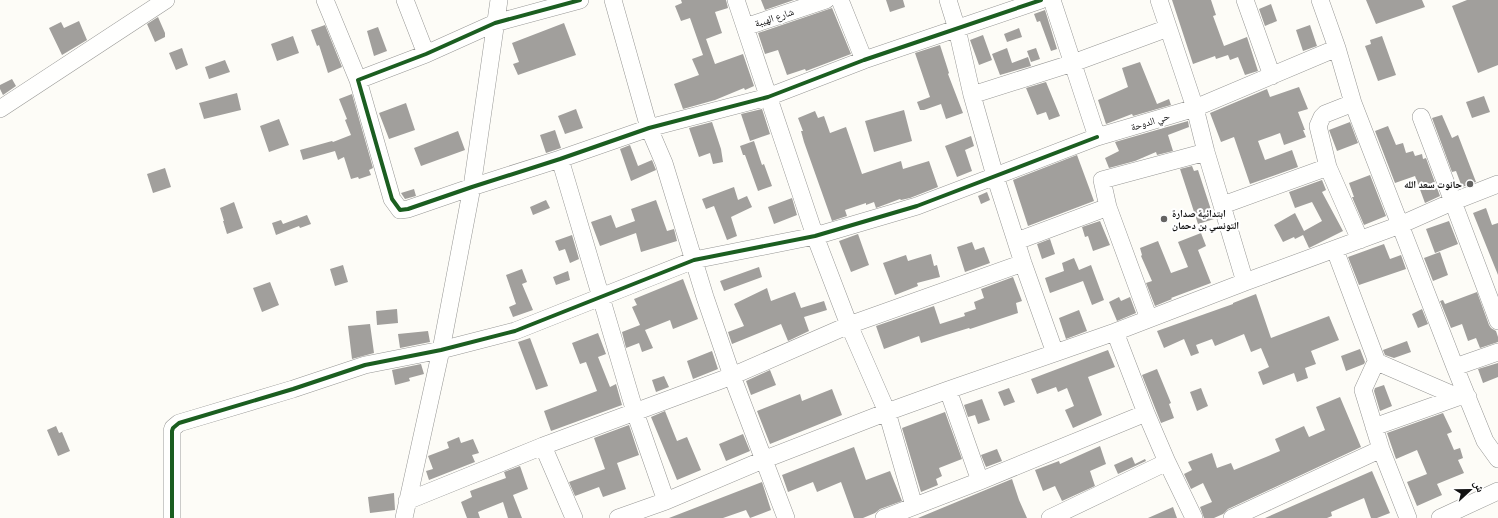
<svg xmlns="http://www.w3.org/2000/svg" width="1498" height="518" viewBox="0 0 1498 518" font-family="Georgia,'Noto Naskh Arabic',serif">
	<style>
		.building { fill: #a19f9c }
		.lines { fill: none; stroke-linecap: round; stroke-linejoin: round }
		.minor-casing { stroke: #979795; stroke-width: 18 }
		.minor { stroke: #fffffe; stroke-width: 17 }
		.cycleway-casing { stroke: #fff; stroke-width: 6 }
		.cycleway { stroke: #1b5e20; stroke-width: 4 }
		.poi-dot { fill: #646362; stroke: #fff; stroke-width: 1.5 }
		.labels { text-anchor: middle; stroke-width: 4; stroke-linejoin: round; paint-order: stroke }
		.street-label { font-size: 10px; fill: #111; stroke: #fff }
		.poi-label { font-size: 10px; font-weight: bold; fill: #111; stroke: #fff; text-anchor: end }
	</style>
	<rect width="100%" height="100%" fill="#fdfcf7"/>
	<path class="building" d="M681,0H726L728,8L715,12L722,33L706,39L715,64L743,54L754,86L745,90L744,88L715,100L683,109L674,84L699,75L692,59L703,55L690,18L681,21L675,6L682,3Z
		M761,0H794L765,10Z
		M886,0H903L905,7L890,12Z
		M1172,0H1211L1216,15L1213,16L1224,46L1247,37L1258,71L1245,75L1238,57L1230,60L1228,55L1216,59L1215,56L1193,64Z
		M1366,0H1422L1425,7L1376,24Z
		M1467,0H1498V65L1478,73L1452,6Z
		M1271,4L1277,21L1265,26L1259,9Z
		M832,8L851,54L806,71L805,69L787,75L778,50L765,54L758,33Z
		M1045,10L1057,49L1051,51L1040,21L1037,22L1034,14Z
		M158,17L165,33V37L155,42L147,24Z
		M79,21L87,40L62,55L49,28L61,22L64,28Z
		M564,23L576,55L518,75L513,64L519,62L512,43Z
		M325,25L342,67L328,73L319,45L317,46L311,30Z
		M1310,25L1317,46L1303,51L1296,30Z
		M378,27L387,51L374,56L367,31Z
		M1019,28L1022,37L1007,42L1004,34Z
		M983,35L992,60L979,65L970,40Z
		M293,36L299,53L277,61L271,44Z
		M1382,36L1396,75L1378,81L1365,46L1371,44L1370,40Z
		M940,45L949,73L948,74L963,113L946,119L941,104L924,110H920L917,102L930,97L915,53Z
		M182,48L188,65L176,70L169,53Z
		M1007,48L1012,63L1028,57L1031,66L1000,75L992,54Z
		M1036,48L1040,59L1031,62L1027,51Z
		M225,60L230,72L209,79L205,67Z
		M1140,62L1157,104L1169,99L1171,105L1133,116L1132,114L1106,124L1098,100L1128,87L1122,68Z
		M12,79L16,86L3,95L0,89V85Z
		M1046,82L1060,116L1049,120L1046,112L1037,115L1026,88Z
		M1299,87L1308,109L1298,112L1305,130H1303L1306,137L1284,145L1280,133L1258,141L1265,160L1292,150L1298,167L1250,184L1234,137L1221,142L1210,113L1267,89L1270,97Z
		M237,93L241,110L204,119L199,103Z
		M352,94L373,168L369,170L371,175L359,179L358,177L351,179L344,157L338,160L335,151L303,160L300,150L332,141L333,142L351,135L345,120L347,119L339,99Z
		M1484,96L1490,112L1472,118L1466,102Z
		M406,103L415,130L389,139L379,113Z
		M576,109L583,128L565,134L558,116Z
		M762,109L770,134L750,141L741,114Z
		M904,110L912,141L874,152L865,121Z
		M815,111L818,118L824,116L830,133L846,127L862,174L901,161L903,169L929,161L938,187L910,198L901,200L900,199L876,208L874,202L866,205V203L845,210L847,216L832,221L804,142L801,131H803L798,118Z
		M1442,115L1452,138L1458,135L1476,182L1462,187L1456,171L1452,172L1432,118Z
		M279,119L289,145L269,152L260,126Z
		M1188,121L1189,127L1168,135L1173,151L1157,155L1156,152L1135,161L1109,168L1105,158L1119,151L1115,142Z
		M712,122L721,149L723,162L713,164L710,153L699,157L689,128Z
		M1350,122L1358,143L1337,151L1329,130Z
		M1388,126L1396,145L1403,143L1406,153L1413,151L1415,156L1422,154L1423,159L1426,158L1440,196L1425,203L1415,176L1395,183L1375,131Z
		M555,130L561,148L546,153L540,135Z
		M458,131L465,150L421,166L414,148Z
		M971,136L974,146L965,150L972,171L957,177L945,146Z
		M754,141L762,165L764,164L772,186L758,191L745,155H743L740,146Z
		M630,145L638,166L652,160L656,170L631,181L620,149Z
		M1077,155L1094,201L1028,226L1013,180Z
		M1192,166L1194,171L1198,170L1214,219L1198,224L1180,169Z
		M165,168L171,187L153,193L147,174Z
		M1370,175L1386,216L1364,225L1352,197H1354L1349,183Z
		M1322,180L1326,190L1322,192L1343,231L1309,248L1303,235L1295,239L1294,237L1283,242L1274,225L1295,213L1304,231L1322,221L1312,202L1295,208L1289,192Z
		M734,187L738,200L747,196L752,207L731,217L737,236L727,240L714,206L706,209L702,199Z
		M414,189L416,196L405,199L401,193Z
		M987,192L990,200L981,204L978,196Z
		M792,198L797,215L774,224L768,207Z
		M546,200L550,208L533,215L530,207Z
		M656,200L667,231L674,229L677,241L641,252L636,233L600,246L591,222L611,215L616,228L635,221L631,209Z
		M234,202L243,228L227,234L223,221H224L220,208Z
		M1486,208L1492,225L1498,223V275L1473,213Z
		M307,215L311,224L300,228L299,226L276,235L272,223L281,220L283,224Z
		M1100,221L1110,245L1093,251L1088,236L1085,237L1082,227Z
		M1449,221L1458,244L1435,253L1426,229Z
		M1201,233L1206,246L1198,250L1211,283L1171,298L1172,299L1155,306L1146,283L1152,281L1141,256L1142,255L1140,248L1158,241L1171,273L1188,267L1178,242Z
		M858,234L869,265L851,272L839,241Z
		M572,235L579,259L570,263L565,249L559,251L555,241Z
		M1050,239L1055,254L1042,259L1037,244Z
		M972,242L975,250L984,247L990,263L965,272L957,247Z
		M1384,244L1390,259L1401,255L1406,269L1359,285L1348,257Z
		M1440,252L1448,275L1433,281L1424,258Z
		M931,254L934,266L937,265L940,277L917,283L918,286L895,295L883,263L906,255L908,261Z
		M1074,258L1079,270L1091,265L1104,300L1092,305L1083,281L1050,293L1045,278L1064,271L1062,263Z
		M343,265L348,282L335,286L330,269Z
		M759,267L762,277L724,291L720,281Z
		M522,269L527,282L522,284L533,310L513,317L509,307L516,304L506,275Z
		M568,271L570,280L556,285L553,277Z
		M1013,277L1022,301L1016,303L1018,313L970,329L969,328L946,335L921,343L919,336L884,349L876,326L934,306L940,324L965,316L964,313L976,309L974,302L984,298L981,289Z
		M683,279L698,319L673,329L670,320L645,330L653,348L642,352L639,343L626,348L622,332L640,325L632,307L637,305L634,299Z
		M270,282L279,305L262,312L253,288Z
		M767,288L771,301L795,292L801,308L824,301L827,310L804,317L809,331L788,341L781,324L732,344L728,332L744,326L734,304Z
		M1477,292L1489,325L1491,328L1496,331L1498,337V342L1480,348L1476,338L1468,341L1462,324L1451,328L1440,301L1443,300L1445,304Z
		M1256,294L1271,338L1329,316L1339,340L1311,351L1316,364L1305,368L1308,378L1297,382L1294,373L1263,385L1258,372L1269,367L1261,348L1251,352L1244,334L1215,346L1212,339L1196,345L1199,353L1191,356L1184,339L1164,348L1157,331L1233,304V303Z
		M1119,297L1121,301L1130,297L1136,313L1117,321L1109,302Z
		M397,309L398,323L377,325L376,311Z
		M1422,309L1428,324L1418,328L1412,314Z
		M1079,310L1087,331L1066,339L1059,318Z
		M370,324L374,353L352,359L348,326Z
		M428,331L430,342L400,348L398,334Z
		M598,333L606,354L598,357L610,387L616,384L622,405L551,431L544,411L597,391L586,362L580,364L572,343Z
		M530,338L548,386L536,390L518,342Z
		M1407,341L1411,352L1394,358L1385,355L1383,350Z
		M1360,349L1365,362L1364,364L1346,371L1341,356Z
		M1108,350L1115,367L1088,377L1102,415L1073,428L1065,410L1074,406L1067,388L1058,392L1056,387L1037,394L1031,379Z
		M712,351L718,369L693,379L687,361Z
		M1498,363V377L1483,383L1478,369Z
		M421,364L424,374L409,378L410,381L395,385L392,370Z
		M1157,369L1171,403L1169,404L1174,418L1161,423L1142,375Z
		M770,370L776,385L751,395L746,381Z
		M664,376L669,387L656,392L652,380Z
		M1384,385L1392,406L1380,411L1374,391L1375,388Z
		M1009,388L1015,402L1004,406L998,392Z
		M1201,388L1208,406L1197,411L1190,392Z
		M832,389L842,415L770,444L757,411L800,394L802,401Z
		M1340,397L1361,447L1228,509L1223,514L1214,518H1204L1200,507L1212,502L1203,483L1191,489L1184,474L1192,470L1188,462L1212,453L1217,468L1231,463L1234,470L1266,457L1280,451L1275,439L1304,426L1309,437L1325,430L1316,407Z
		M982,399L990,420L978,424L975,415L968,417L964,405Z
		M665,411L677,441L687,437L701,470L677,480L651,417Z
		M945,412L962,459L939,468L942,476L936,479L938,485L921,492L902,428Z
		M1443,413L1452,432L1447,434L1454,450L1460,448L1463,458L1458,460L1464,473L1437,484L1442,495L1417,506L1407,482L1427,474L1417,450L1396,459L1387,433Z
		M629,425L639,455L617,463L626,489L603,497L599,487L575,496L569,482L605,469L594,438Z
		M56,426L59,433L62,432L70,451L58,456L47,430Z
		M743,434L750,451L726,461L719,444Z
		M459,437L461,443L473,439L479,453L472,455L475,462L429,480L426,471L433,469L428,456L449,448L447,442Z
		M1100,446L1106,464L1090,471L1095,486L1062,501L1055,486L1043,491L1035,470L1059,461L1060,464Z
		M854,447L866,480L890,471L902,501L880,509L875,513L863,518H854L841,482L817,492L813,482L788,492L782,475Z
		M997,449L1002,461L986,467L981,455Z
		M1132,457L1135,464L1145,459L1146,461L1118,474L1114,465Z
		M520,466L528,489L513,495L522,518H508L503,502L478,512L480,518H467L461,502L472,497L470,491L506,478L504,472Z
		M1372,471L1390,513L1377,518H1371L1364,498L1331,512L1332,516L1327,518H1265Z
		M1012,479L1019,500L1027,518H918Z
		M762,482L771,510L750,518L746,510L723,518H669Z
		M394,493L395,510L370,513L368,497Z
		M1173,507L1177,518H1148Z"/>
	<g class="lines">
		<g class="minor-casing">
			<path id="minor" d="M325,0L358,80
				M405,0L426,54
				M580,0L495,23L426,54L358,80L392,199L400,210L408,209L472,187L560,159L649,128L768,97L864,60L1041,0
				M613,0L649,128L664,163L705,297L732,376L786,518
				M736,0L815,236L849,325L887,412L914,506
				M840,0L864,60
				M948,0L957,29L972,95L995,176L1023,263L1055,353L1115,332
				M1052,0L1097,137L1195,108L1337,48
				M1159,0L1195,108L1206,152L1245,282L1400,225L1452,202L1498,184
				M1245,0L1272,76
				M1320,0L1337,48L1353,103L1455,367L1485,441L1498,459
				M745,27L826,0
				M972,95L1073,63L1168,28
				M1353,103L1325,114L1322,117L1318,126L1328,167L1360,240
				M0,109L166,0
				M1421,117L1498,321
				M560,159L635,412L666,501
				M1223,205L1328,167
				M1017,241L1108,207
				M1335,250L1377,362L1374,366L1363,390L1381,449L1408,518
				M1149,319L1108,207L1102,180L1206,152
				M1377,362L1458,397H1468
				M1455,367L1498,352
				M948,390L980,481
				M1374,427L1458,397
				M543,446L574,518
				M407,501L543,446L732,376L849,325L1023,263
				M172,518V431L173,428L179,423L293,389L365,365L441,350L515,331L694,260L815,236L917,206L1097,137
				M404,518L441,350L472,187L499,0
				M618,518L666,501L763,460L887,412L948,390L1055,353
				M884,518L980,481L1146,413
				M1050,518L1167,462
				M1194,518L1167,462L1146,413L1115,332L1245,282
				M1232,518L1381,449
				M1440,518L1498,491"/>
		</g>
		<use href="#minor" class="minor"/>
		<g class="cycleway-casing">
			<path id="cycleway" d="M580,0L495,23L426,54L358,80L392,199L400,210L408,209L472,187L560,159L649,128L768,97L864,60L1041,0
				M172,518V431L173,428L179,423L293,389L365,365L441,350L515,331L694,260L815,236L917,206L1097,137"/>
		</g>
		<use href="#cycleway" class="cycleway"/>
	</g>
	<g class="poi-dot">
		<circle cx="1470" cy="184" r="4"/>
		<circle cx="1164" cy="219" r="4"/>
	</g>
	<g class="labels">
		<g class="street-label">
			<text transform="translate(774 17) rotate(-18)" y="4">شارع الهيبة</text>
			<text transform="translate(1150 121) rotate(-17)" y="4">حي الدوحة</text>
		</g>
		<g class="poi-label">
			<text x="1462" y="188">حانوت سعد الله</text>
			<text x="1172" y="217" text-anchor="start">ابتدائية صدارة<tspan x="1172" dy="12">التونسي بن دحمان</tspan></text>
		</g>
	</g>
	<g transform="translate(1470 490) rotate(68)" stroke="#ffffff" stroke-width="3" paint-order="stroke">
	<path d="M0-3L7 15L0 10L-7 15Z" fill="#111111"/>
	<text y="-6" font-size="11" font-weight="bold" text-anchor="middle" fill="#111111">ش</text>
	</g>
</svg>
